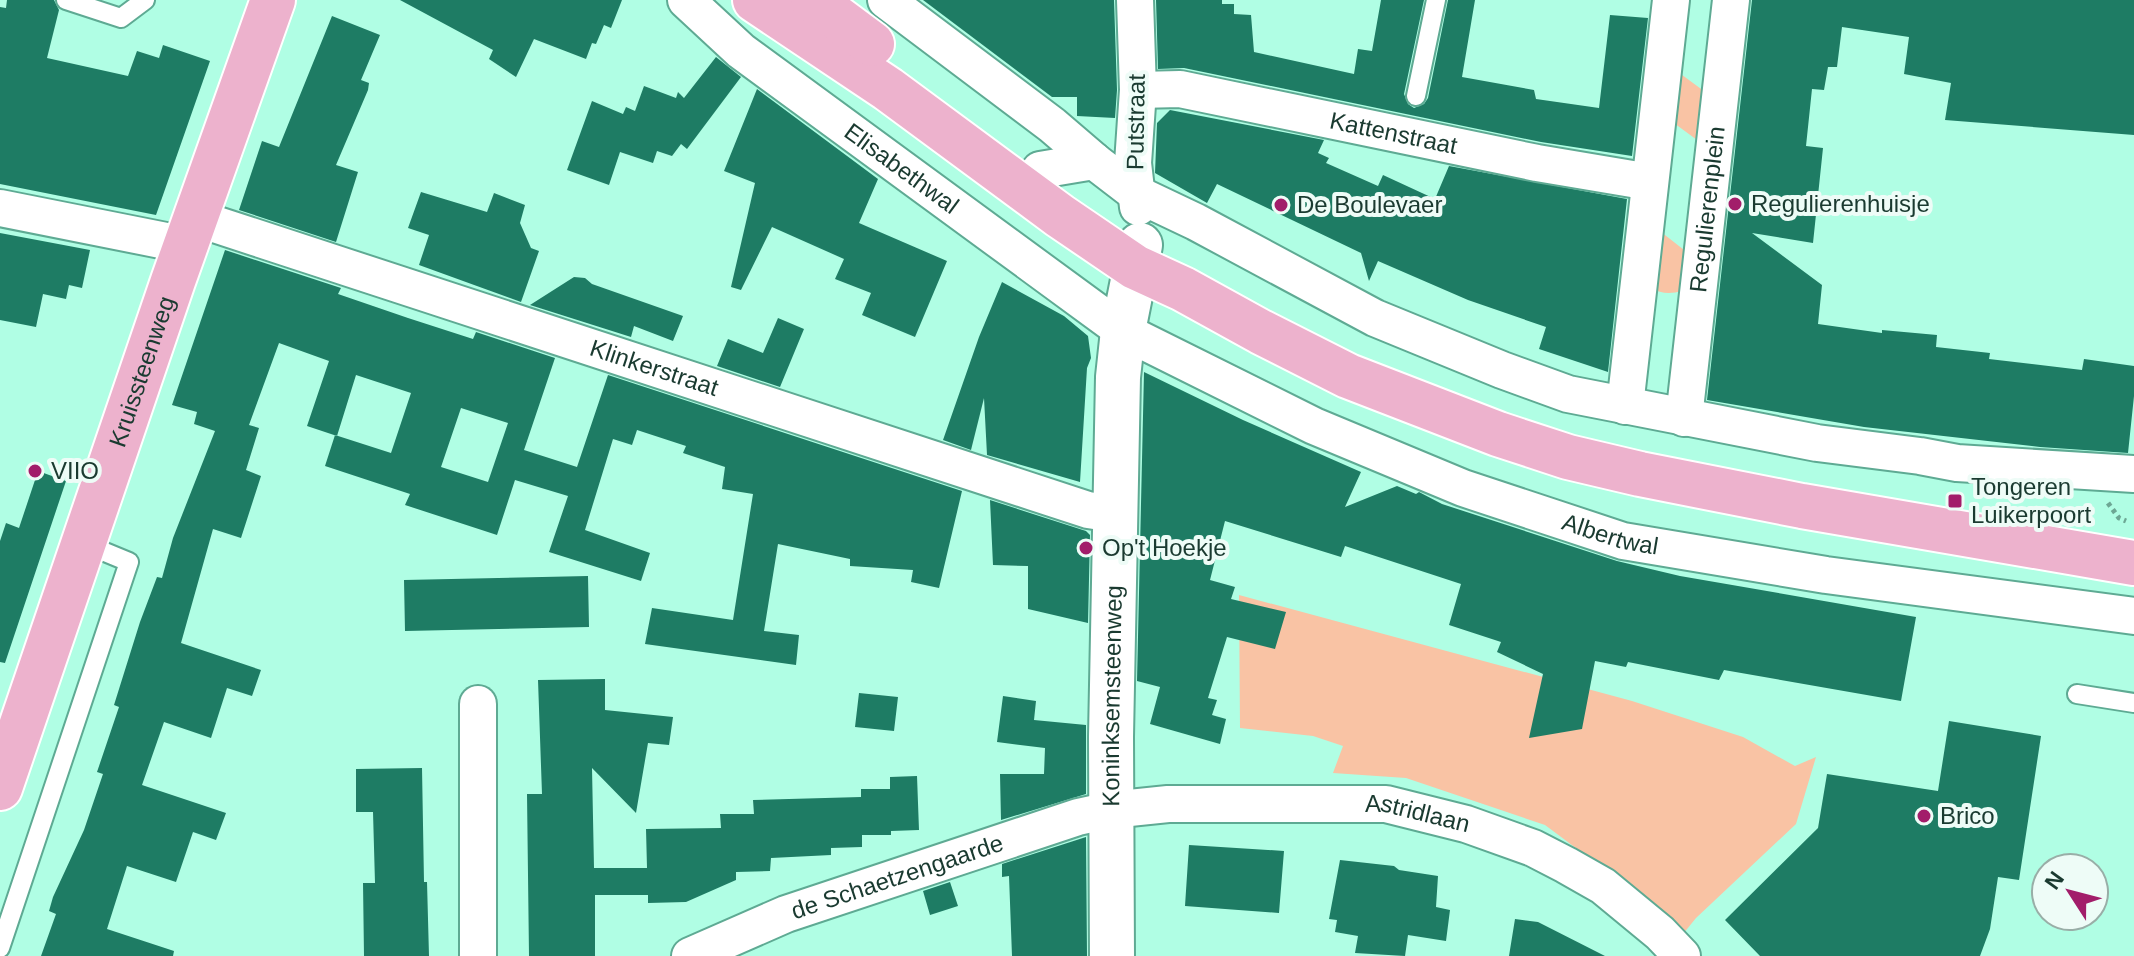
<svg xmlns="http://www.w3.org/2000/svg" width="2134" height="956" viewBox="0 0 2134 956" font-family="Helvetica,sans-serif">
	<style>
		.green { fill: #f9c3a4 }
		.building { fill: #1e7c64; fill-rule: evenodd }
		.lines { fill: none; stroke-linecap: round; stroke-linejoin: round }
		.service-casing { stroke: #5eaa93; stroke-width: 22 }
		.minor-casing { stroke: #5eaa93; stroke-width: 40 }
		.tertiary-casing { stroke: #5eaa93; stroke-width: 48 }
		.primary-casing { stroke: #fff; stroke-width: 48 }
		.path { stroke: #6da794; stroke-width: 5; stroke-dasharray: 4 4; stroke-linecap: butt }
		.service { stroke: #fff; stroke-width: 18 }
		.minor { stroke: #fff; stroke-width: 36 }
		.tertiary { stroke: #fff; stroke-width: 44 }
		.primary { stroke: #edb2cd; stroke-width: 44 }
		.poi-dot { fill: #a21d6a; stroke: #eefcf7; stroke-width: 3 }
		.labels { text-anchor: middle; stroke-width: 8; stroke-linejoin: round; paint-order: stroke }
		.street-label { font-size: 24px; fill: #1a3a30; stroke: #eefcf7 }
		.poi-label { font-size: 24px; fill: #1a3a30; stroke: #eefcf7; text-anchor: start }
	</style>
	<rect width="100%" height="100%" fill="#b0fee4"/>
	<path class="green" d="M1674,69L1712,97L1708,148L1667,118Z
		M1656,228L1693,257L1682,291C1671,294 1661,294 1651,288Z
		M1239,595L1632,701L1743,737L1795,766L1816,757L1796,824L1696,918L1683,934L1596,863L1545,825L1406,778L1333,773L1343,746L1313,736L1240,728Z"/>
	<path class="building" d="M7,0H54L59,10L47,58L128,76L137,51L159,58L163,45L210,61L156,215L0,184V7L6,8Z
		M400,0H622L611,28L604,25L596,44L592,43L586,59L534,39L516,77L489,59L493,50Z
		M923,0H1114L1117,90L1115,118L1077,116V97H1052Z
		M1156,0H1222V4H1234V14L1251,15L1254,52L1354,74L1358,49L1372,51L1381,0H1424L1404,94L1408,104L1414,108L1424,104L1428,98L1448,0H1475L1462,77L1534,90L1536,99L1599,108L1610,15L1648,18L1632,156L1541,142L1184,68L1158,69Z
		M1752,0H2134V135L1945,120L1951,83L1904,74L1909,37L1842,27L1837,67H1828L1824,90L1812,89L1806,146L1823,148L1813,243L1752,233L1822,285L1818,324L1882,333V330L1937,335L1936,347L1990,353L1989,359L2082,370L2084,359L2134,366V396L2128,453L2040,447L1864,427L1707,400Z
		M332,16L380,35L361,80L369,83L368,90L336,165L358,172L336,242L239,210L262,141L279,147Z
		M716,57L741,77L687,149L681,144L672,156L657,151L653,163L620,152L609,185L567,170L592,101L623,114L626,107L635,111L644,86L676,98L678,92L684,98Z
		M757,89L878,179L859,223L947,261L915,337L862,315L871,293L835,279L844,259L772,227L741,290L731,287L755,183L724,171Z
		M1170,110L1324,140L1318,153L1329,158L1326,163L1378,186L1383,175L1435,199L1449,166L1627,199L1608,372L1539,349L1546,327L1468,300L1378,261L1369,281L1361,253L1217,184L1207,203L1155,173L1157,123Z
		M421,192L487,212L494,193L525,205L520,223L531,248L539,251L521,302L419,265L429,235L408,228Z
		M0,233L90,250L82,288L69,285L66,299L43,294L36,327L0,320Z
		M225,250L341,288L338,294L408,318L473,339L476,332L555,358L524,450L577,467L608,375L962,491L939,588L911,582L913,570L850,566V559L778,544L764,631L799,635L796,665L645,644L652,608L733,620L753,494L722,489L725,467L683,453L686,446L637,430L632,445L613,439L585,530L650,553L641,581L549,552L568,496L515,480L497,535L405,505L410,494L325,466L335,435L391,453L411,393L356,375L337,436L307,426L329,361L279,343L249,425L259,428L246,470L261,476L241,538L213,529L181,643L261,670L252,696L227,688L211,738L164,722L142,785L226,813L216,840L193,832L176,882L127,866L107,929L174,951L173,956H41L56,914L49,911L53,897L84,830L103,774L97,772L119,707L114,705L140,622L157,577L162,578L173,538L215,431L194,424L197,412L172,405ZM461,408L508,423L488,482L441,467Z
		M574,277L585,278L592,284L683,316L673,341L634,326L631,337L530,305Z
		M1002,282L1064,316L1088,336L1091,358L1087,368L1080,482L987,455L984,398L971,450L943,440L979,337Z
		M778,318L804,329L780,387L717,366L728,339L763,353Z
		M1144,372L1243,420L1361,472L1345,507L1397,486L1416,494L1419,492L1442,504L1617,561L1680,576L1916,617L1901,701L1724,670L1719,680L1628,662L1626,667L1595,661L1582,729L1529,738L1543,674L1497,652L1501,642L1449,625L1461,584L1345,546L1341,557L1225,521L1210,580L1235,587L1231,599L1286,612L1275,649L1227,637L1208,698L1217,700L1212,715L1226,719L1220,744L1150,724L1160,687L1137,681Z
		M38,471L66,481L5,663L0,662V541L6,523L19,528Z
		M990,500L1086,531L1090,535L1088,623L1028,609V566L993,565Z
		M588,576L589,627L405,631L404,580Z
		M605,679V710L673,717L669,745L648,743L636,813L592,768L594,868H647L646,829L721,828L720,814H754L753,800L861,797V789H890V777L917,776L919,830L891,831V835H862V847L831,848V855L771,858L770,871L736,872V880L686,902L648,903V895H595V956H529L527,794H542L538,680Z
		M859,693L898,697L894,731L855,727Z
		M1003,696L1036,701L1034,720L1086,725V794L1001,820L1000,774H1044L1045,748L997,742Z
		M1949,721L2041,736L2019,880L1998,877L1990,929L1980,956H1760L1725,920L1818,828L1827,774L1938,791Z
		M422,768L424,882H427L429,956H364L363,883H375L373,812H356V769Z
		M1086,837L1087,956H1012L1009,876L1002,877V864Z
		M1189,845L1284,851L1279,913L1185,906Z
		M1340,860L1394,866L1399,870L1438,876L1436,907L1450,910L1446,941L1408,935L1405,956L1355,953L1358,936L1335,932L1337,920L1329,919Z
		M950,882L958,906L930,915L923,891Z
		M1515,919L1538,922L1605,956H1509Z"/>
	<g class="lines">
		<g class="service-casing">
			<path id="service" d="M66,0L121,18L145,0
				M1416,96L1436,0
				M2077,694L2134,703
				M0,948L129,562L83,543"/>
		</g>
		<g class="minor-casing">
			<g id="minor">
				<path id="s1" d="M686,0L741,51L1123,331L1314,426L1463,488L1623,541L1826,575L2134,616"/>
				<path d="M886,0L1052,125L1094,161L1137,194L1196,222L1375,318L1502,370L1568,394L1817,443L1920,456L1957,463L2134,474"/>
				<path d="M1135,0L1138,90L1133,163L1138,207"/>
				<path id="s2" d="M1138,90L1180,89L1537,163L1650,182"/>
				<path d="M1040,170L1094,161"/>
				<path d="M0,208L186,245"/>
				<path id="s3" d="M196,218L1088,510L1114,514"/>
				<path d="M1625,406L1671,0"/>
				<path id="s4" d="M1684,418L1731,0"/>
				<path d="M478,956V704"/>
				<path id="s5" d="M690,956L786,914L1078,817L1110,810L1168,804H1386L1466,824L1533,848L1566,865L1603,886L1660,933L1682,956"/>
			</g>
		</g>
		<g class="tertiary-casing">
			<g id="tertiary">
				<path id="s6" d="M1112,956L1111,737L1118,377L1123,331L1140,245"/>
			</g>
		</g>
		<g class="primary-casing">
			<g id="primary">
				<path d="M755,0L888,89L1060,216L1135,267L1183,289L1261,332L1348,376L1498,434L1568,457L1640,474L1802,506L2134,563"/>
				<path d="M813,0L872,44"/>
				<path id="s7" d="M0,788L173,281L273,0"/>
			</g>
		</g>
		<path class="path" d="M2108,503L2119,518L2126,521"/>
		<use href="#service" class="service"/>
		<use href="#minor" class="minor"/>
		<use href="#tertiary" class="tertiary"/>
		<use href="#primary" class="primary"/>
	</g>
	<g class="poi-dot">
		<circle cx="1735" cy="204" r="8"/>
		<circle cx="1281" cy="205" r="8"/>
		<circle cx="35" cy="471" r="8"/>
		<rect x="1947" y="493" width="16" height="16" rx="4"/>
		<circle cx="1086" cy="548" r="8"/>
		<circle cx="1924" cy="816" r="8"/>
	</g>
	<g class="labels">
		<g class="street-label">
			<text transform="translate(1136 122) rotate(-89)" y="8">Putstraat</text>
			<text dy="8" stroke="none"><textPath href="#s2" startOffset="260">Kattenstraat</textPath></text>
			<text dy="8" stroke="none"><textPath href="#s1" startOffset="274">Elisabethwal</textPath></text>
			<text dy="8" stroke="none"><textPath href="#s4" startOffset="210">Regulierenplein</textPath></text>
			<text dy="8" stroke="none"><textPath href="#s3" startOffset="482">Klinkerstraat</textPath></text>
			<text dy="8" stroke="none"><textPath href="#s7" startOffset="440">Kruissteenweg</textPath></text>
			<text dy="8" stroke="none"><textPath href="#s1" startOffset="1078">Albertwal</textPath></text>
			<text dy="8" stroke="none"><textPath href="#s6" startOffset="260">Koninksemsteenweg</textPath></text>
			<text dy="8" stroke="none"><textPath href="#s5" startOffset="754">Astridlaan</textPath></text>
			<text dy="8" stroke="none"><textPath href="#s5" startOffset="222">de Schaetzengaarde</textPath></text>
		</g>
		<g class="poi-label">
			<text x="1751" y="212">Regulierenhuisje</text>
			<text x="1297" y="213">De Boulevaer</text>
			<text x="51" y="479">VIIO</text>
			<text x="1971" y="495">Tongeren<tspan x="1971" dy="28">Luikerpoort</tspan></text>
			<text x="1102" y="556">Op't Hoekje</text>
			<text x="1940" y="824">Brico</text>
		</g>
	</g>
	<g transform="translate(2070 892) rotate(306)"><circle r="38" fill="#eefcf7" stroke="#99aea7" stroke-width="2"/>
	<path d="M0-6L14 30L0 20L-14 30Z" fill="#a21d6a"/>
	<text y="-12" font-size="22" font-weight="bold" text-anchor="middle" fill="#1a3a30">N</text>
	</g>
</svg>
